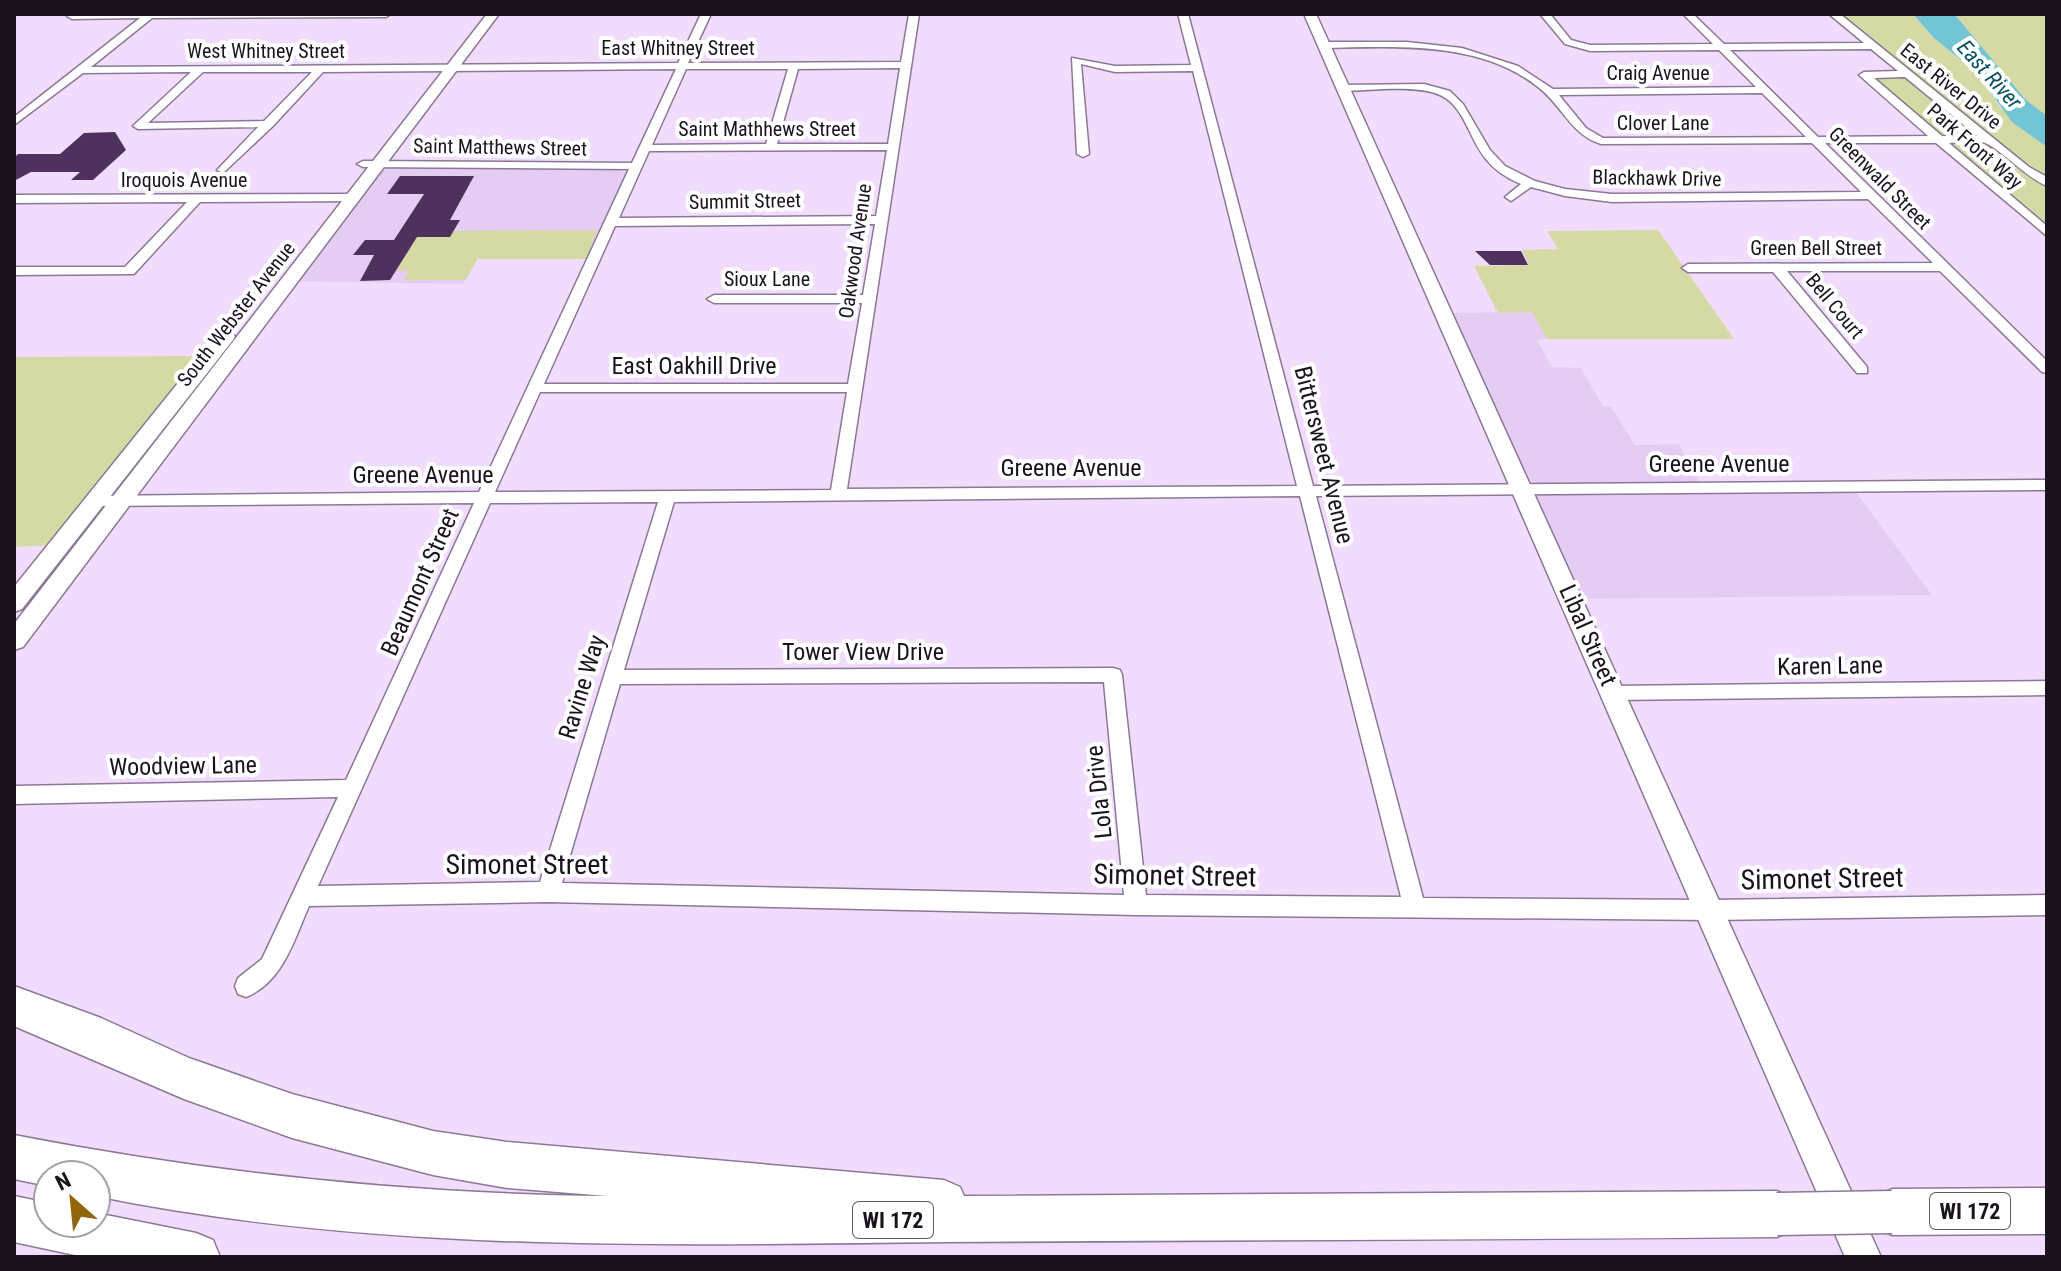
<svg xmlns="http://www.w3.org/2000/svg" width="2061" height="1271" viewBox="0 0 2061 1271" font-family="'Roboto Condensed',sans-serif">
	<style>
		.built { fill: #e5ccf2 }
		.green { fill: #d5daa5 }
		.water { fill: #72c5d5 }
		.building { fill: #4f315e }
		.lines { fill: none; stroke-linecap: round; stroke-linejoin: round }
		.street-casing { stroke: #8b7896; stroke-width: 3 }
		.secondary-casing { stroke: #8b7896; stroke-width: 3 }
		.highway-casing { stroke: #8b7896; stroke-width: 3 }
		.street { fill: #fff; fill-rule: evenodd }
		.secondary { fill: #fff; fill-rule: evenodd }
		.highway { fill: #fff; fill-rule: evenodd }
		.highway-bridge-casing { stroke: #8b7896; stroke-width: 45; stroke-linecap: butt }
		.highway-bridge { stroke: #fff; stroke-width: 42 }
		.labels { text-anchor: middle; stroke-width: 8; stroke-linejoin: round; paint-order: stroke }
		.far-street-label { font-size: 20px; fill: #1a131e; stroke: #fff }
		.far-water-label { font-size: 22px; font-style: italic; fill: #06525e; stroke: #fff }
		.shield { fill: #fff; stroke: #5f5a62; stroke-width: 2 }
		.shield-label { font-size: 22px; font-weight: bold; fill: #1a131e }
		.street-label { font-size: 24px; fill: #1a131e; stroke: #fff }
		.near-street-label { font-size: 28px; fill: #1a131e; stroke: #fff }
	</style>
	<rect width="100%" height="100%" fill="#f1dcfd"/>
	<path class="built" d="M610,167L627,173L587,259H477L463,284L294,281L379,171L385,168Z
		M1532,312L1547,339L1537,340L1552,367L1581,368L1603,406L1611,407L1635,445L1679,444L1703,489L1852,487L1932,595L1572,599L1444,313Z"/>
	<path class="green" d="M1841,14H1913L1934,38L1976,72L2001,108L2047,147V225L1875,79L1918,77Z
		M1954,14H2047V116L2026,100Z
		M597,230L587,259H477L466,280H404L409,271L396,270L417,237H450L453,231Z
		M1658,230L1734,339H1547L1532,312L1498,313L1474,266L1529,265L1522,250L1558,249L1547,231Z
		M210,356L53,545L14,547V357Z"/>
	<path class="water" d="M1913,14L1956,16L2026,100L2047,116V147L2012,122L1976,72L1934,38Z"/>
	<path class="building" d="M115,132L126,150L93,180H71L80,172H31L14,181V158L18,154H60L84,133Z
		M400,176H474L450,220H460L450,237H417L390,280L360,281L374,255H353L365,240H394L424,194H387Z
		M1475,251H1521L1528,265H1490Z"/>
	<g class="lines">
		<g class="street-casing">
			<path id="street" d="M69,14H391L386,17L152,18L91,67L678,63L701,14H711L688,63L901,62L909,14H919L847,489L1297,486L1193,71L1115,72L1081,64L1089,154L1083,157L1077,154L1072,58L1115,66L1191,65L1178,14H1188L1313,486L2047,480V490L1316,496L1423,898L1711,900L2047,895V915L1711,920L1136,915L548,902L309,906C294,940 283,982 246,997L238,994L235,986L238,978L262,959L338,797L14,804V786L346,780L474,503L95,506L87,501L95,496L479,492L629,169L363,167L357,164L363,161L632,163L676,69L323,72L273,126L223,173L217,170L219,168L258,127L138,129L133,126L191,72L83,73L14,125V117L140,18L72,19L67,16ZM900,68L888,144H777L798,69ZM686,69H788L766,144L652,145ZM203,72H312L264,121L148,123ZM887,150L876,216L619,218L649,151ZM875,224L863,295H714L707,299L714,303H862L848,384H544L615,226ZM540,392H847L831,490L495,492ZM1300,496L1401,897L1146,895L1122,675L1120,670L1113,668L624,670L674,502ZM658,502L540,882L318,886L490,503ZM1104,682L1124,895L562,883L620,684Z
				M1540,14H1550L1571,40L1590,45L1713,44L1683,14H1693L1724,44L1864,43L1829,14H1840L2029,167L2047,177V186C2026,178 1997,145 1982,142C1972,141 1960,142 1949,143L2047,226V236L1936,143H1825L2047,361V373L2042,372L1940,271H1787L1867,367V373H1857L1773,272H1688L1682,268L1688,264L1933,263L1868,199L1612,202L1565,196L1531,187L1511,201L1505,197L1521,184C1507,178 1495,171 1486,159C1470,141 1464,105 1440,95C1415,84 1369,91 1342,91L1337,88L1342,85L1424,84L1450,91L1463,104L1490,150L1505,166L1535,181L1565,189L1612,194L1861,192L1812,143L1601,144C1571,135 1562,105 1538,87C1479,40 1394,47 1323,48L1318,45L1323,42H1407L1462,48L1518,66L1553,89L1756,87L1719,50L1590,51L1565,44ZM1871,49L1898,71L1864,72L1859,75L1928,136L1818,137L1730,50ZM1905,77L1977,136H1942L1874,78ZM1762,93L1806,137L1603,138L1586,128L1559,95Z
				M354,194L360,198L358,201L200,202L134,274L14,275V267H125L187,202L14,203V195Z
				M2047,681V695L1614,700L1607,698L1605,693L1607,688L1614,686Z"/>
		</g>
		<g class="secondary-casing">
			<path id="secondary" d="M487,14H499L23,647L14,650V624Z
				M1304,14H1316L1881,1257H1845Z
				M226,330L235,336L233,340L22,609L14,612V587L219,332Z"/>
		</g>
		<g class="highway-casing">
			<path id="highway" d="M14,986L101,1018L189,1058L292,1094L433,1131L507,1142L944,1180L960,1187L964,1196L1777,1191L1793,1198L1800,1214L1793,1230L1777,1237C1501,1240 1224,1240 948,1242C665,1245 375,1253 96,1196V1175H48V1186L14,1179V1135C210,1173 407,1194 607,1196L507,1188L433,1175L292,1138L184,1099L14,1026Z
				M2047,1188V1234L1892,1235L1876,1228L1869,1212L1876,1196L1892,1189Z
				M14,1196L48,1203V1223H96V1213L196,1233L213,1240L220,1257H84L14,1242Z"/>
		</g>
		<use href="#street" class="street"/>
		<use href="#secondary" class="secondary"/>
		<use href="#highway" class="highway"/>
		<g class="highway-bridge-casing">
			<path id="highway-bridge" d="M1777,1214L1892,1212"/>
		</g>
		<use href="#highway-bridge" class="highway-bridge"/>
	</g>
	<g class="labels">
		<g class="far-street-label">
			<text x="678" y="55">East Whitney Street</text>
			<text x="266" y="58">West Whitney Street</text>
			<text x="1658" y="80">Craig Avenue</text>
			<text transform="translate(1951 86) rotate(39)" y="7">East River Drive</text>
			<text x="1663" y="130">Clover Lane</text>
			<text x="767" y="136">Saint Mathhews Street</text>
			<text transform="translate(1975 146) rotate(41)" y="7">Park Front Way</text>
			<text transform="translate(500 147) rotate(1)" y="7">Saint Matthews Street</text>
			<text transform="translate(1657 178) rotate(1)" y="7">Blackhawk Drive</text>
			<text transform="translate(1880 178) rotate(45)" y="7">Greenwald Street</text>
			<text x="184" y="187">Iroquois Avenue</text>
			<text transform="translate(745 201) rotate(-1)" y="7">Summit Street</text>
			<text x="1816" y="255">Green Bell Street</text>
			<text transform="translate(855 251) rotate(-82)" y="7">Oakwood Avenue</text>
			<text x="767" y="286">Sioux Lane</text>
			<text transform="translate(1835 306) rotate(50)" y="7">Bell Court</text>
			<text transform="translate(236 314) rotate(-52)" y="7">South Webster Avenue</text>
		</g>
		<g class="far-water-label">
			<text transform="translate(1990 74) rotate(48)" y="8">East River</text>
		</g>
		<g class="shield">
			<rect x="1930" y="1193" width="80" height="36" rx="6"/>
			<rect x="853" y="1202" width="80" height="36" rx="6"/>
		</g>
		<g class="shield-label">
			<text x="1970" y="1219">WI 172</text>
			<text x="893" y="1228">WI 172</text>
		</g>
		<g class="street-label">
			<text x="694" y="374">East Oakhill Drive</text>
			<text transform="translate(1324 455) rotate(76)" y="8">Bittersweet Avenue</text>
			<text x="1719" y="472">Greene Avenue</text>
			<text x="1071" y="476">Greene Avenue</text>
			<text x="423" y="483">Greene Avenue</text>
			<text transform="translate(420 582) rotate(-66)" y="8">Beaumont Street</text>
			<text transform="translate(1588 635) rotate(66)" y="8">Libal Street</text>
			<text x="863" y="660">Tower View Drive</text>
			<text transform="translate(1830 666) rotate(-1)" y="8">Karen Lane</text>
			<text transform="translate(582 687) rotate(-73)" y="8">Ravine Way</text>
			<text transform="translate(183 766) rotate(-1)" y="8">Woodview Lane</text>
			<text transform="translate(1099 792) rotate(-96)" y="8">Lola Drive</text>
		</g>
		<g class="near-street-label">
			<text x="527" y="874">Simonet Street</text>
			<text transform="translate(1175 875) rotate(1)" y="10">Simonet Street</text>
			<text transform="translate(1822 878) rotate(-1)" y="10">Simonet Street</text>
		</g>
	</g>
	<rect width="2061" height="1271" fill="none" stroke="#1a131e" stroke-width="32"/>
	<g transform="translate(72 1199) rotate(333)"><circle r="38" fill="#ffffff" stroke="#a3a1a5" stroke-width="2"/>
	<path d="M0-6L14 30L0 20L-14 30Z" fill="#8f660b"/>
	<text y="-12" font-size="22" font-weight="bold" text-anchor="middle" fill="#1a131e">N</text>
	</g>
</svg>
